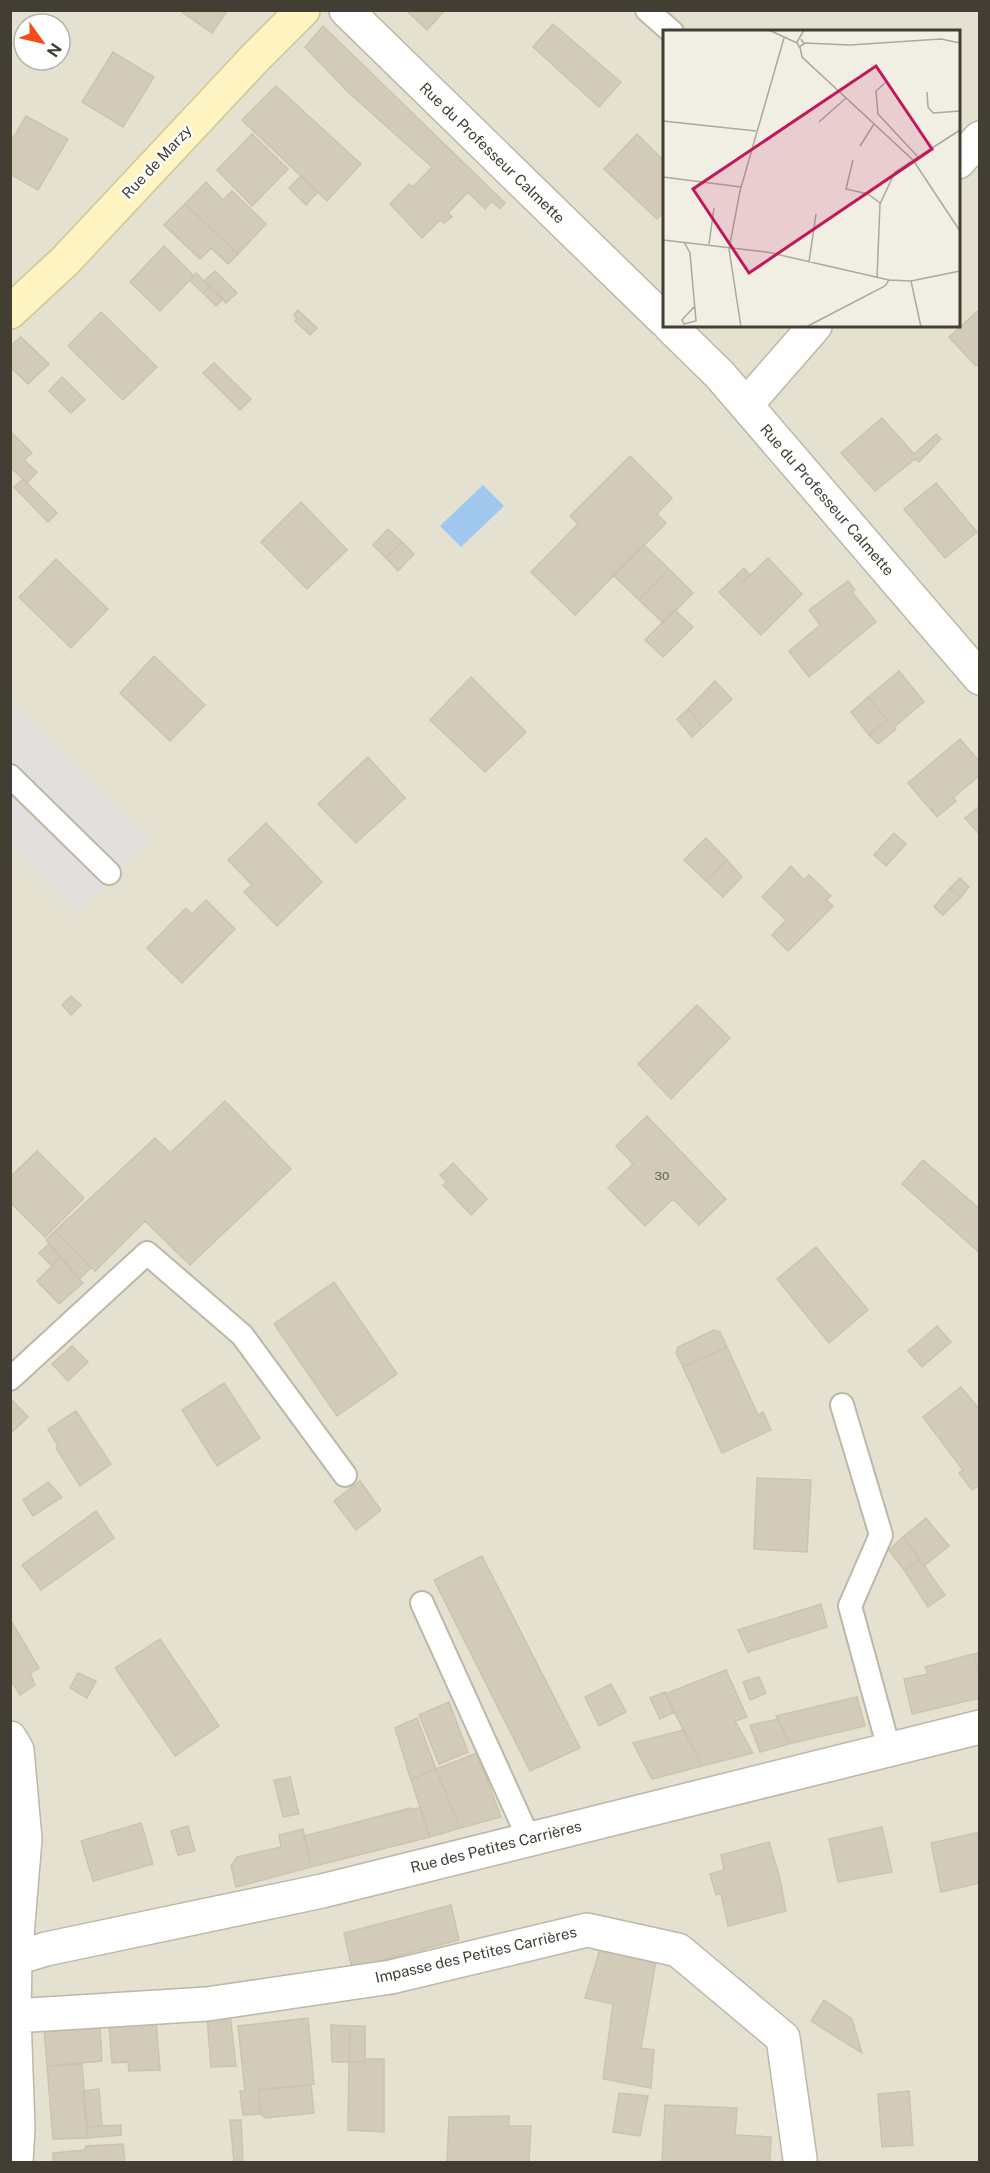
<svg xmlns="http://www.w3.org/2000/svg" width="990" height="2173" viewBox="0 0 990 2173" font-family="'Public Sans',sans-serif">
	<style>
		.residential { fill: #e5e1d1; fill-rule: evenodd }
		.parking { fill: #e2e0dc }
		.water { fill: #a0c7ee }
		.building { fill: #d2cbb9; stroke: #cdc3ad; stroke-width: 1.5 }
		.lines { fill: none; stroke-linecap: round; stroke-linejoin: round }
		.service-casing { stroke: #bcb7a6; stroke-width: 26 }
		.minor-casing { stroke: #bcb7a6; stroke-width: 36 }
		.secondary-casing { stroke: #d1c694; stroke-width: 36 }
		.service { stroke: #fff; stroke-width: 22 }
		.minor { stroke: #fff; stroke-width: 33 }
		.secondary { stroke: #fdf4c1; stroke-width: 33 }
		.labels { text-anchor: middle; stroke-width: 4.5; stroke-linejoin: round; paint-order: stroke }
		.number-label { font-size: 12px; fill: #676155 }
		.street-label { font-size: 15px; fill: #433e34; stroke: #fff }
		.inset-road { fill: none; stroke: #aba89d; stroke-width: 1.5 }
		.view { fill: #c2185b; fill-opacity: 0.15; stroke: #c2185b; stroke-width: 3 }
		.inset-edge { fill: none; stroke: #433e34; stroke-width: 3 }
	</style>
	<rect width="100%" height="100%" fill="#f1eee3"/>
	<path class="residential" d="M11,11H979V2162H11ZM24,24H60V60H24ZM664,32H958V326H664Z"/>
	<path class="parking" d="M10,699L152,839L78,913L11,846Z"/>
	<path class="water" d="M483,485L504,506L461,547L440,526Z"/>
	<path class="building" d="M179,10H228L212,33Z
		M406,10H445L427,30Z
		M553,24L621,82L599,107L533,47Z
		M323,26L505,203L500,209L492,201L485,209L468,192L448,213L452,217L444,223L440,220L422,238L390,204L409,184L413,187L432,167L349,93L305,47Z
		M113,52L154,77L123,127L82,102Z
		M276,86L361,164L327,201L242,120Z
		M26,116L68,139L38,190L10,174V143Z
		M252,134L288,169L252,206L217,170Z
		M637,134L664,161V212L657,219L604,169Z
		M301,176L318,192L306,205L289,188Z
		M206,182L223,200L232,191L266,224L238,254L185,204Z
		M185,204L238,254L228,264L211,248L200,259L164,225Z
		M164,246L194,276L160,311L130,282Z
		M215,271L237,293L226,303L204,281Z
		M196,273L210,287L203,293L190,281Z
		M210,287L223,299L216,306L203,293Z
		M980,309V363L976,366L949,337Z
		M298,310L317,328L310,335L295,321L297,319L294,315Z
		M101,312L157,367L123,400L68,346Z
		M21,337L49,364L28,384L10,367V346Z
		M214,363L251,399L240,410L203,373Z
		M62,377L85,400L71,413L49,391Z
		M882,418L914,454L936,434L941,439L919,462L915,459L875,491L841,453Z
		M10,431L32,453L24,460L37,472L27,483L10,467Z
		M630,456L672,498L657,514L666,523L575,615L531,572L578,524L570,516Z
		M23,479L57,513L48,522L14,487Z
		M936,483L977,532L945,558L904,509Z
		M301,502L347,550L307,589L261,542Z
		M388,529L402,542L386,558L373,545Z
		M402,542L414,554L398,571L386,558Z
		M644,545L669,569L639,600L613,575Z
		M768,558L802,594L761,635L719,592L736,576L743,582Z
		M56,559L108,609L71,648L19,597Z
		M744,568L750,575L743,582L736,576Z
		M669,569L693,593L663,623L639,600Z
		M848,581L855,590L852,592L876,622L809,677L789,651L820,625L809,610Z
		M675,610L693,627L663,657L645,640Z
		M154,656L205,705L170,741L120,693Z
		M899,671L924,702L894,727L896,729L878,744L869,735L887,720L868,697Z
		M471,677L526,732L485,772L430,720Z
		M715,681L732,699L703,727L688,709Z
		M868,697L887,720L869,735L851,712Z
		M688,709L703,727L692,737L677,719Z
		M960,739L980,762V775L953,798L956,801L937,817L908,783Z
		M368,757L405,798L356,843L318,804Z
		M980,806V835L965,818Z
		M266,823L322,882L277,926L244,892L252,885L228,860Z
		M894,833L906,844L886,866L874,855Z
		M706,838L727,860L706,881L684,860Z
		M727,860L742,877L723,897L706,881Z
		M791,866L804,880L809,875L831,896L826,900L833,906L788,951L772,935L786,920L762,897Z
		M960,878L969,887L961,897L950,888Z
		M950,888L961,897L943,915L934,907Z
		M206,900L235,929L182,983L147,948L186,908L192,914Z
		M71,996L81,1005L71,1015L62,1005Z
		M697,1005L730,1038L671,1099L638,1064Z
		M225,1101L291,1169L190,1265L145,1221L95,1271L55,1231L155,1138L170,1153Z
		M647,1116L726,1199L699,1225L673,1199L645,1226L608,1188L633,1164L616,1146Z
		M37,1151L84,1198L45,1237L10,1202V1177Z
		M923,1160L980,1209V1253L902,1184Z
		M453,1163L487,1199L471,1215L443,1185L447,1182L440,1175Z
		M55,1231L91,1268L79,1279L46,1240Z
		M49,1244L61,1257L52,1266L39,1253Z
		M816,1247L868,1310L829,1343L777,1279Z
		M61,1257L83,1283L59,1304L37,1281Z
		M334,1282L397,1374L337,1416L274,1324Z
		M937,1326L951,1342L922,1367L908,1351Z
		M714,1330L720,1332L727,1347L683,1367L676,1353L678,1347Z
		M72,1346L88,1362L68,1381L52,1364Z
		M727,1347L758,1415L763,1412L771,1430L722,1453L683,1367Z
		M224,1383L260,1438L217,1466L182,1410Z
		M961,1387L980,1410V1484L972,1490L959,1473L963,1470L923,1417Z
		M10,1398L28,1417L10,1434Z
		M76,1411L111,1464L80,1486L56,1448L58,1446L48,1429Z
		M757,1478L811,1480L807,1552L754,1549Z
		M360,1481L381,1510L356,1530L334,1501Z
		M48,1482L62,1497L33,1516L23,1500Z
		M96,1511L114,1538L41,1590L22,1565Z
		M926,1518L949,1546L924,1566L903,1537Z
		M903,1537L920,1560L904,1570L889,1550Z
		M482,1556L580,1748L530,1771L434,1580Z
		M920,1560L945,1595L928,1607L904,1570Z
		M821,1604L827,1627L748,1652L738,1630Z
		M10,1619L39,1668L30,1673L35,1685L20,1695L10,1679Z
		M160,1639L219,1726L175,1756L115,1668Z
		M980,1653V1680L973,1654Z
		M973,1654L980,1680V1698L912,1714L904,1679L928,1674L925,1667Z
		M726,1670L747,1717L735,1721L753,1753L702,1766L665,1694Z
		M78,1673L96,1681L87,1698L70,1688Z
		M759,1677L766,1693L750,1700L743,1682Z
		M611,1684L626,1712L599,1726L585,1697Z
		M665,1692L675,1712L660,1719L650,1698Z
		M857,1697L865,1726L789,1744L776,1716Z
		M449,1702L468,1752L439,1764L419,1715Z
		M417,1718L436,1769L411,1780L395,1728Z
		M778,1719L789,1744L760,1752L750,1725Z
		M684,1730L702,1766L652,1779L633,1743Z
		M477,1753L501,1817L460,1828L436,1769Z
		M436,1769L460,1828L430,1837L411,1780Z
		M290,1777L299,1814L283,1817L274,1780Z
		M421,1807L430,1837L311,1867L304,1836L411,1808L412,1810Z
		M141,1823L153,1864L93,1881L81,1841Z
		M188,1826L195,1851L178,1855L171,1831Z
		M882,1827L892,1872L838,1882L829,1839Z
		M303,1829L311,1867L236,1887L231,1866L237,1857L281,1847L279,1835Z
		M980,1832V1883L941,1892L931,1843Z
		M769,1842L780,1879L786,1911L728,1926L721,1894L716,1895L710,1874L724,1870L721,1855Z
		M451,1905L459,1940L352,1968L344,1933Z
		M602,1943L656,1961L641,2048L654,2050L651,2088L603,2079L613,2004L585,1998Z
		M824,2000L852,2019L862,2053L811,2021Z
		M230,2015L236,2066L211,2067L207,2017Z
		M308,2018L314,2084L258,2090L261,2114L243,2115L240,2091H245L238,2026Z
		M156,2021L160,2070L129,2071L128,2062L112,2063L109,2025Z
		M331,2025L350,2026L349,2062H332Z
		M100,2026L102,2061L47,2066L44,2029Z
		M350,2026H365V2062H349Z
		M365,2059H384V2132L348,2130L349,2062H365Z
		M82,2064L88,2138L53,2139L47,2066Z
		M311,2085L314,2113L265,2118L261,2114L258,2090Z
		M99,2089L102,2126L86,2127L83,2091Z
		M909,2091L913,2145L882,2147L878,2094Z
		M619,2093L648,2096L640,2136L613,2132Z
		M665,2105L737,2108L735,2135L771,2137L770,2162H662Z
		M509,2116V2126H531L529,2162H447L449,2117Z
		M230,2120H241L243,2162H234Z
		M121,2125V2135L88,2138L86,2127Z
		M123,2144L125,2162H53V2153L85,2150L86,2146Z"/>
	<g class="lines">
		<g class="service-casing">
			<path id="service" d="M647,10L672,32
				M10,776L109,873
				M10,1379L147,1253L242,1335L345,1475
				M842,1405L881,1535L850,1606L889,1749
				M422,1603L529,1839"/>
		</g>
		<g class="minor-casing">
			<path id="minor" d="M346,10L664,320
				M958,162L980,138
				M670,326L720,375L980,678
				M746,405L815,326
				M10,1738L17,1750L25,1839L15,1960L14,2016L18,2128L16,2162
				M10,1960L46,1949L322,1891L980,1727
				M14,2016L207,2004L391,1977L587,1930L678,1950L783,2038L800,2159"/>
		</g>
		<g class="secondary-casing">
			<path id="secondary" d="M10,312L65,261L255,58L303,10"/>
		</g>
		<use href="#service" class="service"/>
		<use href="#minor" class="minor"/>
		<use href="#secondary" class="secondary"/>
	</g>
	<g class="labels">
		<g class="number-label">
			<text x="662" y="1180">30</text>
		</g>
		<g class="street-label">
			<text transform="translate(492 153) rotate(44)" y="5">Rue du Professeur Calmette</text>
			<text transform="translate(157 162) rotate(-47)" y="5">Rue de Marzy</text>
			<text transform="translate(827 500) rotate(49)" y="5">Rue du Professeur Calmette</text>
			<text transform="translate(496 1847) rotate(-14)" y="5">Rue des Petites Carrières</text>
			<text transform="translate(476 1955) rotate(-13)" y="5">Impasse des Petites Carrières</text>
		</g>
	</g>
	<g transform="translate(663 30)">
		<rect width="297" height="297" fill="#f1eee3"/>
		<path class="inset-road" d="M106,0L134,13M138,9L141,14L136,17L134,12L141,0M141,13L187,15L278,9L297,13M137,17L139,27L250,130L297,201M222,53L213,61L215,84L255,127M264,62L265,77L270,83L297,81M0,91L93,101M156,92L183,68M197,116L211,94M190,130L183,159L205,164L217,173M0,147L78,157M0,210L104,222L226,250L248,251L297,241M21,212L27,223L33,291L21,294L19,290L32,276M46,214L51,178M146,232L153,184M214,248L217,174L232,142L297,100M248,251L258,297M78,297L66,219L77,161L121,8M143,297L222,256L226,250"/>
		<path class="view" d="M213,36L269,119L86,243L30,159Z"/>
		<rect width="297" height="297" class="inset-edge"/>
	</g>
	<rect width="990" height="2173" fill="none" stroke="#433e34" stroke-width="24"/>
	<g transform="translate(42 42) rotate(124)"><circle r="28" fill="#ffffff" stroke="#b4b2ae" stroke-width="1.5"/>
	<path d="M0-4.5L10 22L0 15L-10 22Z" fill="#f54d17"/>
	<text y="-9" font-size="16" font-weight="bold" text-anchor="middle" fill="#433e34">N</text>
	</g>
</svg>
